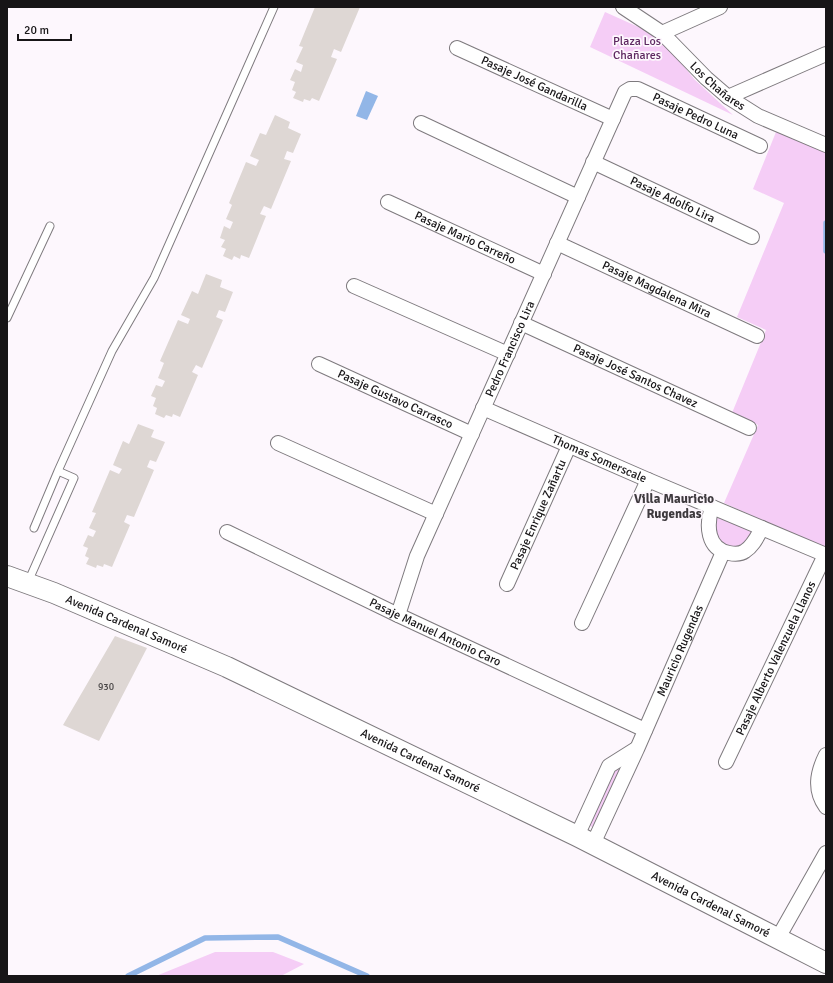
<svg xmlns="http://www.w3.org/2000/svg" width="833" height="983" viewBox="0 0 833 983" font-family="Signika,sans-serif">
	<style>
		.green { fill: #f5cdf6 }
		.water { fill: #92b6e7 }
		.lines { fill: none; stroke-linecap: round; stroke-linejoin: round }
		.stream { stroke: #92b6e7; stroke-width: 5.5 }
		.building { fill: #ded7d4 }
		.service-casing { stroke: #7e7a7e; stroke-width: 9 }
		.minor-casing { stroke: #7e7a7e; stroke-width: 16 }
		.secondary-casing { stroke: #7e7a7e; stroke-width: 22 }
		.service { stroke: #fff; stroke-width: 7 }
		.minor { stroke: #fff; stroke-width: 14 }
		.secondary { stroke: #fff; stroke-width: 20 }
		.labels { text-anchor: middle; stroke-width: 3.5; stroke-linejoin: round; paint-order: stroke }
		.number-label { font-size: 10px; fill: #494646 }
		.park-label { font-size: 12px; fill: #5d2760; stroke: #fdf7fd }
		.street-label { font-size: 12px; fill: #171517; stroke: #fdf7fd }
		.neighbourhood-label { font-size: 13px; font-weight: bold; fill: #3e3a3e; stroke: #fdf7fd }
	</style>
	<rect width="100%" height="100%" fill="#fdf7fd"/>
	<path class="green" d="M605,12L654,34L664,42L695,80L733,115L590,47Z
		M778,127L826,149V549L724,503L758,425L732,413L766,330L737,317L784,203L753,189Z
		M712,507L762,528L744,552L714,545Z
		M637,749L599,830L583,823L609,766Z
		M215,952H273L304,964L281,976H156Z"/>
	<path class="water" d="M366,91L378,96L367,120L356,116Z"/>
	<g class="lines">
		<path class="stream" d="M826,223V251
			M128,976L205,938L278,937L367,976"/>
	</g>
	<path class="building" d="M315,7H360L341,52L334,49L331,57L337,59L319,101L312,98L310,101L304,99L303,102L293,98L296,92L292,90L295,82L290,80L295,69L301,72L303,65L296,62L303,47L299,46Z
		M275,115L290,122L288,128L301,134L293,153L287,151L284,159L291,161L271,209L264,206L260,214L266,216L249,258L241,255L240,259L234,256L232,260L223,256L226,249L221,247L225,240L220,238L224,226L230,229L233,222L226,219L232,205L229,203L246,162L256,166L259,160L250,156L260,133L266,135Z
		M206,274L222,280L220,287L233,292L225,312L219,310L216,317L223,320L202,368L196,365L192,372L198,375L180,417L173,414L172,417L166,415L164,418L155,414L157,408L153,406L156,398L151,396L156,385L162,387L165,381L158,378L164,363L160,361L178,320L188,324L190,319L181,315L192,291L198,294Z
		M138,424L154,430L151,437L165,442L156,462L150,460L147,467L154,470L134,517L127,515L124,522L130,525L112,567L104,564L103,567L97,565L96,568L86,564L89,558L85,556L88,548L83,546L88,535L93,537L96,531L89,528L96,513L92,512L110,470L119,474L122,469L113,465L123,441L129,444Z
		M115,636L147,648L99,741L63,725Z"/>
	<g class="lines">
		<g class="service-casing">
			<path id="service" d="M7,318L50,226
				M34,528L58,471
				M28,582L74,478L58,471L112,351L154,278L274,7"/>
		</g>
		<g class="minor-casing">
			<g id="minor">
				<path id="s1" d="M623,7L662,33L706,78L728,97L758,116L826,145"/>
				<path d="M662,33L720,7"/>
				<path id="s2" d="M457,48L613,119"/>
				<path d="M728,97L826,54"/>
				<path d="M421,123L578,197"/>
				<path id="s3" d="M593,162L752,237"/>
				<path id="s4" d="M388,202L544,274"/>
				<path id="s5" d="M557,243L757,336"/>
				<path d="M354,286L508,354"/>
				<path id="s6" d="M521,323L749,428"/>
				<path id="s7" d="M319,364L472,434"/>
				<path id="s8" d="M483,408L648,480L826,555"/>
				<path d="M278,443L436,514"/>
				<path d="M712,507C706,525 707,549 729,553C734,554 741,554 745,551C753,546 757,537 762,528"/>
				<path id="s9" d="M227,532L398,615L645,730"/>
				<path id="s10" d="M507,584L569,446"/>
				<path id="s11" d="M398,615L417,556L625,92L630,89H638L760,146"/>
				<path d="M582,623L648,480"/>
				<path d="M826,755C817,773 814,790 826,807"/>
				<path id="s12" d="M726,762L825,555"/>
				<path d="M577,836L609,766L636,749"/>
				<path id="s13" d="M593,844L637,749L723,552"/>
				<path d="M778,938L826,853"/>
			</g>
		</g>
		<g class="secondary-casing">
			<g id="secondary">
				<path id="s14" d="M7,576L54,593L227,667L577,836L826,963"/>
			</g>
		</g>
		<use href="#service" class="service"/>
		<use href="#minor" class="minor"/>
		<use href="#secondary" class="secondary"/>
	</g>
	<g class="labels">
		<g class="number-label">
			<text x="106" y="690">930</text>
		</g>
		<g class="park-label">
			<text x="637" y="45">Plaza Los<tspan x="637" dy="14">Chañares</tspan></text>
		</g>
		<g class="street-label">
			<text dy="4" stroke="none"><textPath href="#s2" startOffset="85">Pasaje José Gandarilla</textPath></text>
			<text dy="4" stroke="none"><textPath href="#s1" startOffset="124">Los Chañares</textPath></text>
			<text dy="4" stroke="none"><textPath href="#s11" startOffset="648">Pasaje Pedro Luna</textPath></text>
			<text dy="4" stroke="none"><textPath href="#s3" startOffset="88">Pasaje Adolfo Lira</textPath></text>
			<text dy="4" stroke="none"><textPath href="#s4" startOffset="85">Pasaje Mario Carreño</textPath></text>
			<text dy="4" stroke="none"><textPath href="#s5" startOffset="110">Pasaje Magdalena Mira</textPath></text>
			<text dy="4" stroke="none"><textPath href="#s11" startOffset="289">Pedro Francisco Lira</textPath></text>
			<text dy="4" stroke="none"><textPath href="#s6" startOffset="126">Pasaje José Santos Chavez</textPath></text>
			<text dy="4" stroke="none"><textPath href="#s7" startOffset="84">Pasaje Gustavo Carrasco</textPath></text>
			<text dy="4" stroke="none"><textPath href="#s8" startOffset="127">Thomas Somerscale</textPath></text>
			<text dy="4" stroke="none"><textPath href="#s10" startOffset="76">Pasaje Enrique Zañartu</textPath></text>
			<text dy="4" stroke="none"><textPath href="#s14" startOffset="129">Avenida Cardenal Samoré</textPath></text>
			<text dy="4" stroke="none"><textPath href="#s9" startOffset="231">Pasaje Manuel Antonio Caro</textPath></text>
			<text dy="4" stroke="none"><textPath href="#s13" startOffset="212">Mauricio Rugendas</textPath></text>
			<text dy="4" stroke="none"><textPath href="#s12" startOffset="115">Pasaje Alberto Valenzuela Llanos</textPath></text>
			<text dy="4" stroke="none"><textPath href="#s14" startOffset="453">Avenida Cardenal Samoré</textPath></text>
			<text dy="4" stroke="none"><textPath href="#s14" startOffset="777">Avenida Cardenal Samoré</textPath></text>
		</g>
		<g class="neighbourhood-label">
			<text x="674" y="503">Villa Mauricio<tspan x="674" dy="15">Rugendas</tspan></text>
		</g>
	</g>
	<rect width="833" height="983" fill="none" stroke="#171517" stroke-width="16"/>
	<path d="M18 34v6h53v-6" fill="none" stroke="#171517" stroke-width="2"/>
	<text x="24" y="34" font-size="12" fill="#171517" stroke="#fdf7fd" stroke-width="3" paint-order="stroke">20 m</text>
</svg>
